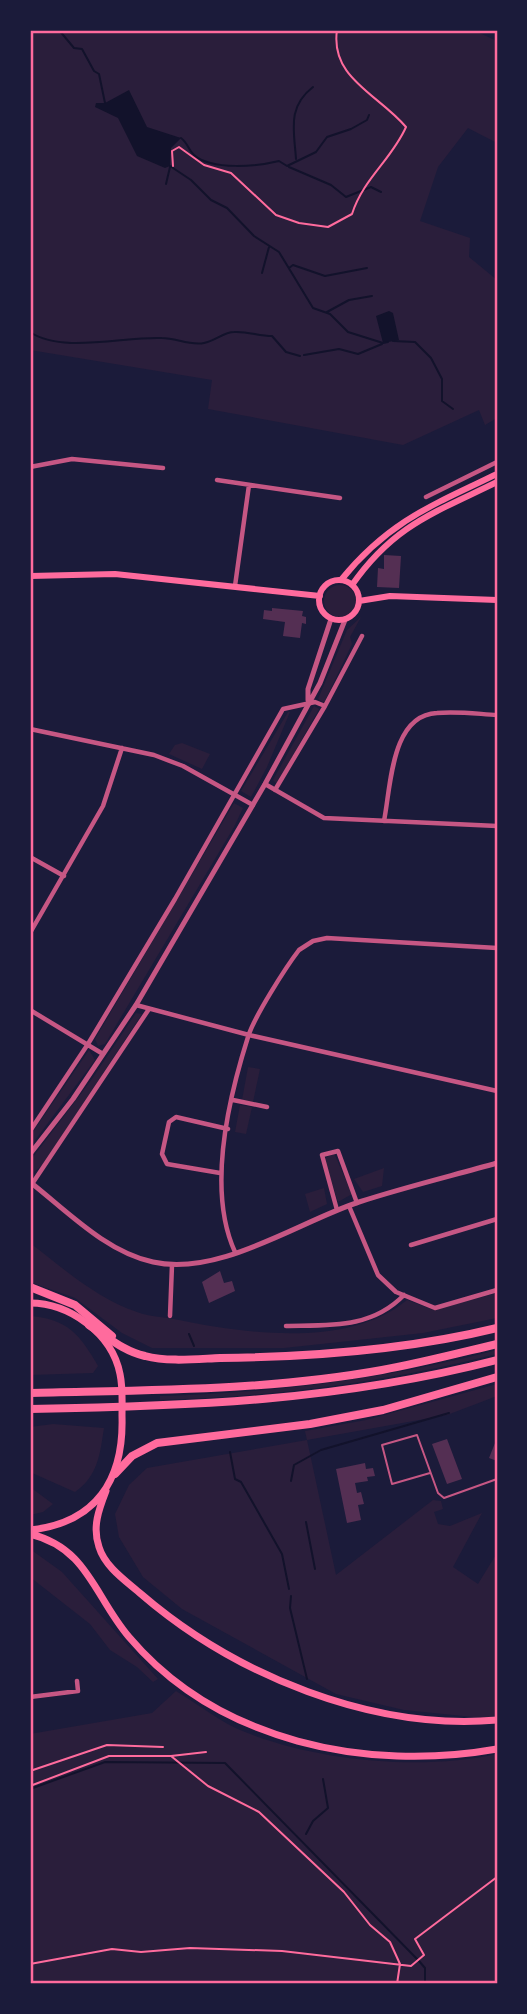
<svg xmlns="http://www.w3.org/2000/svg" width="527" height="2014" viewBox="0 0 527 2014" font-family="Signika,sans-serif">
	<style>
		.green { fill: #2a1e3b }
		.water { fill: #12122b }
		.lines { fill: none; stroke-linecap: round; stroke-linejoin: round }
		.stream { stroke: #12122b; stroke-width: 2 }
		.building { fill: #542f53 }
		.path { stroke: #ff6b9d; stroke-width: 2 }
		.service { stroke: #c65784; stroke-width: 2 }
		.minor { stroke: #c65784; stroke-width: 4.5 }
		.tertiary { stroke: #c65784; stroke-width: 5 }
		.secondary { stroke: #ff6b9d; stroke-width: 6 }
		.trunk { stroke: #ff6b9d; stroke-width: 7 }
		.motorway { stroke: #ff6b9d; stroke-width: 8 }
		.neatline { fill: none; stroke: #ff6b9d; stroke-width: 2.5 }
	</style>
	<rect width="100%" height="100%" fill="#1b1b3a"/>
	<path class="green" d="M30,30H473L497,41V143L468,128L438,167L420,221L470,238L469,257L497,280V418L485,425L479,410L403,445L208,409L212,380L30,350Z
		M324 601a16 16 0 1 1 32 0a16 16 0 1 1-32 0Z
		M361,617L350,637L352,644L324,703L318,699L347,630Z
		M314,706L319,709L277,784L273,780Z
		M288,712H290L267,767L251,797L241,791Z
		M182,743L210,754L202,769L169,754L175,745Z
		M234,803L243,808L234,827L105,1044L98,1046L95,1039Z
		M136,1013L142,1014L44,1164L30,1175V1161L92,1079Z
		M89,1050L95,1060L30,1147V1136Z
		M248,1067L260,1069L253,1102L242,1100Z
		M240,1105L252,1107L246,1134L235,1132Z
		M334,1153L352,1194L338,1202L324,1159Z
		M384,1168L382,1186L363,1192L354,1179Z
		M324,1188L327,1204L310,1212L305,1194Z
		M30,1243C63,1268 97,1299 137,1312C150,1317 166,1317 179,1320C247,1334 349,1348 407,1300L434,1310L497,1293V1318L423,1333L284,1348H152L122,1333L75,1298L30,1282Z
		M30,1316C68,1319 80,1335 98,1366L93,1373L30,1375Z
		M497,1350V1354C386,1382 275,1397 160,1400V1396C274,1393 386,1379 497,1350Z
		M497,1384V1396L447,1415L307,1440L336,1575L433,1500L441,1501L443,1509L434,1512L438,1524L450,1526L482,1513L453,1567L478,1584L497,1553V1716L483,1718L404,1710L336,1694L182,1609L143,1577L119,1537L115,1514L129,1485L147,1468L307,1440L305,1431L366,1420Z
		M53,1424L104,1428C100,1454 98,1476 75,1492L30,1472V1427Z
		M30,1487L53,1504L43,1512L30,1515Z
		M30,1549L62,1572L158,1679L153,1682L137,1667L110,1650L90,1624L30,1577Z
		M176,1691C198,1704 221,1723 245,1732C318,1761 420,1771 497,1754V1984H30V1734L152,1713Z"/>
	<path class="water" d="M129,90L147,127L181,138L171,148L170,166L165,168L137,156L118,118L95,107L96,103H105Z
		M389,311L393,313L399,340L383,343L376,316Z"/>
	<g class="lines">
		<path class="stream" d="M59,30L74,48L82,49L94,71L99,74L105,103
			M181,138C188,143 188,150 194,155C212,171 259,166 279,161L287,166L316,152L327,137L351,129L367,120L369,115
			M296,159C294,130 287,107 313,87
			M170,166L191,180L211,200L227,208L254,236L279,252L313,308L330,314L348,332L383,343L388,342
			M289,167L331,185L346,197L371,187L381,192
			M166,184L170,167
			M289,268L293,265L325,276L367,268
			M262,273L269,247
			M327,312L349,300L372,296
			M30,332C62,354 125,336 162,338C176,338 190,346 204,343C215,341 224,332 234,332C247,331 259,336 272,336L286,352L300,356
			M393,341L415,342L431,358L442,379V401L453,409
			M304,355L339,349L358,354L382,344
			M189,1334L194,1346
			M230,1452L235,1479L241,1482L282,1554L289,1589
			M291,1481L294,1465L321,1450L449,1413
			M306,1522L315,1569
			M291,1596L290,1608L307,1679
			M30,1789L105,1762L225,1763L419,1961L425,1968V1984
			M306,1834L313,1821L328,1808L323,1779"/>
	</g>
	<path class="building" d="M384,555L401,556L399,588L377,587L378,568L384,569Z
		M272,608L303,611L302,616L306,617V624L302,623L300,638L283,636L285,622L263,619L264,610L272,611Z
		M220,1271L224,1283L232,1281L235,1291L209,1303L202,1282Z
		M497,1438V1461L489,1458Z
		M447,1439L462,1479L447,1484L432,1444Z
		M365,1463L366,1469L373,1468L375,1476L367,1477L368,1481L355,1483L357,1493L361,1492L364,1504L358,1505L361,1520L347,1523L336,1469Z"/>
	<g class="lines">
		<path class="path" d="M173,166L172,151L179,147L204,165L231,173L276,215L299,223L328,227L352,214C363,179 392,159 406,127C378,94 330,78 337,30
			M171,1756L208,1786L259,1812L344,1892L370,1925L390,1942L400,1964L397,1984
			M30,1771L107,1745L163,1747
			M30,1786L109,1756H171L206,1752
			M30,1964L112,1949L141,1952L190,1948L282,1951L411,1966L424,1955L415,1939L497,1877"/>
		<path class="service" d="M430,1473L392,1484L382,1445L417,1435L438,1493L444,1498L497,1479"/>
		<path class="minor" d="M30,467L72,459L163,468
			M217,480L340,498
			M426,497L497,462
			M235,586L249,485
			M30,729L154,755L183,766L253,805
			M265,784L324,818L497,826
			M275,790L325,706L362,636
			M384,821C391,786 391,715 437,713C457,711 478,714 497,715
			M30,857L64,876
			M30,933L103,806L122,748
			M136,1005L249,1035L497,1091
			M30,1010L103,1054
			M233,1100L267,1107
			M30,1131L88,1044L175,899L283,709L315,702L325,706
			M220,1173L167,1164L162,1154L169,1122L176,1117L228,1129
			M32,1184L149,1009
			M349,1206L378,1275L396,1292L435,1308L497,1290
			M337,1210L322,1155L338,1151L357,1203
			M411,1245L497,1219
			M235,1252C207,1191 228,1100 248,1037C254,1017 286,967 299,950L313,941L327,938L497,948
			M170,1316L172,1265
			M286,1326C329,1325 371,1329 404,1295
			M30,1697L78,1691L77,1681"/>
		<path class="tertiary" d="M308,700V689L331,619
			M30,1154L73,1099L136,1005L265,784L320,683L345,620
			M30,1182C67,1211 106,1252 153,1262C219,1277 298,1222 359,1202C405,1187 451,1176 497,1163"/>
		<path class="secondary" d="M30,576L115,574L320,596
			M319 600a20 20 0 1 1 40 0a20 20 0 1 1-40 0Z
			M341,580C388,522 432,505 497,474
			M352,585C394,525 434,513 497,482
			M359,601L390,596L497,600"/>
		<path class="trunk" d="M30,1303C69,1303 112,1333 120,1374C123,1388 122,1402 122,1416C124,1480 96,1523 30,1530
			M106,1491C99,1509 92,1527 99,1547C105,1567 126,1581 141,1594C235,1675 372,1731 497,1720
			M30,1534C88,1548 94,1596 129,1637C218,1742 367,1772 497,1749"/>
		<path class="motorway" d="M30,1287L75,1305L112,1336
			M89,1325C108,1337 123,1351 145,1356C168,1362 196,1359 220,1358C313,1357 407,1350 497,1328
			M30,1393C147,1390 266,1391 382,1370C421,1363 459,1353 497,1344
			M30,1409C193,1406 338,1401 497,1360
			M115,1474L132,1456L157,1443L310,1424L383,1410L497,1377"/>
	</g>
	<rect width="527" height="2014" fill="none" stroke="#1b1b3a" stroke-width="63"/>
	<rect x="32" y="32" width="464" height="1950" class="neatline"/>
</svg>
